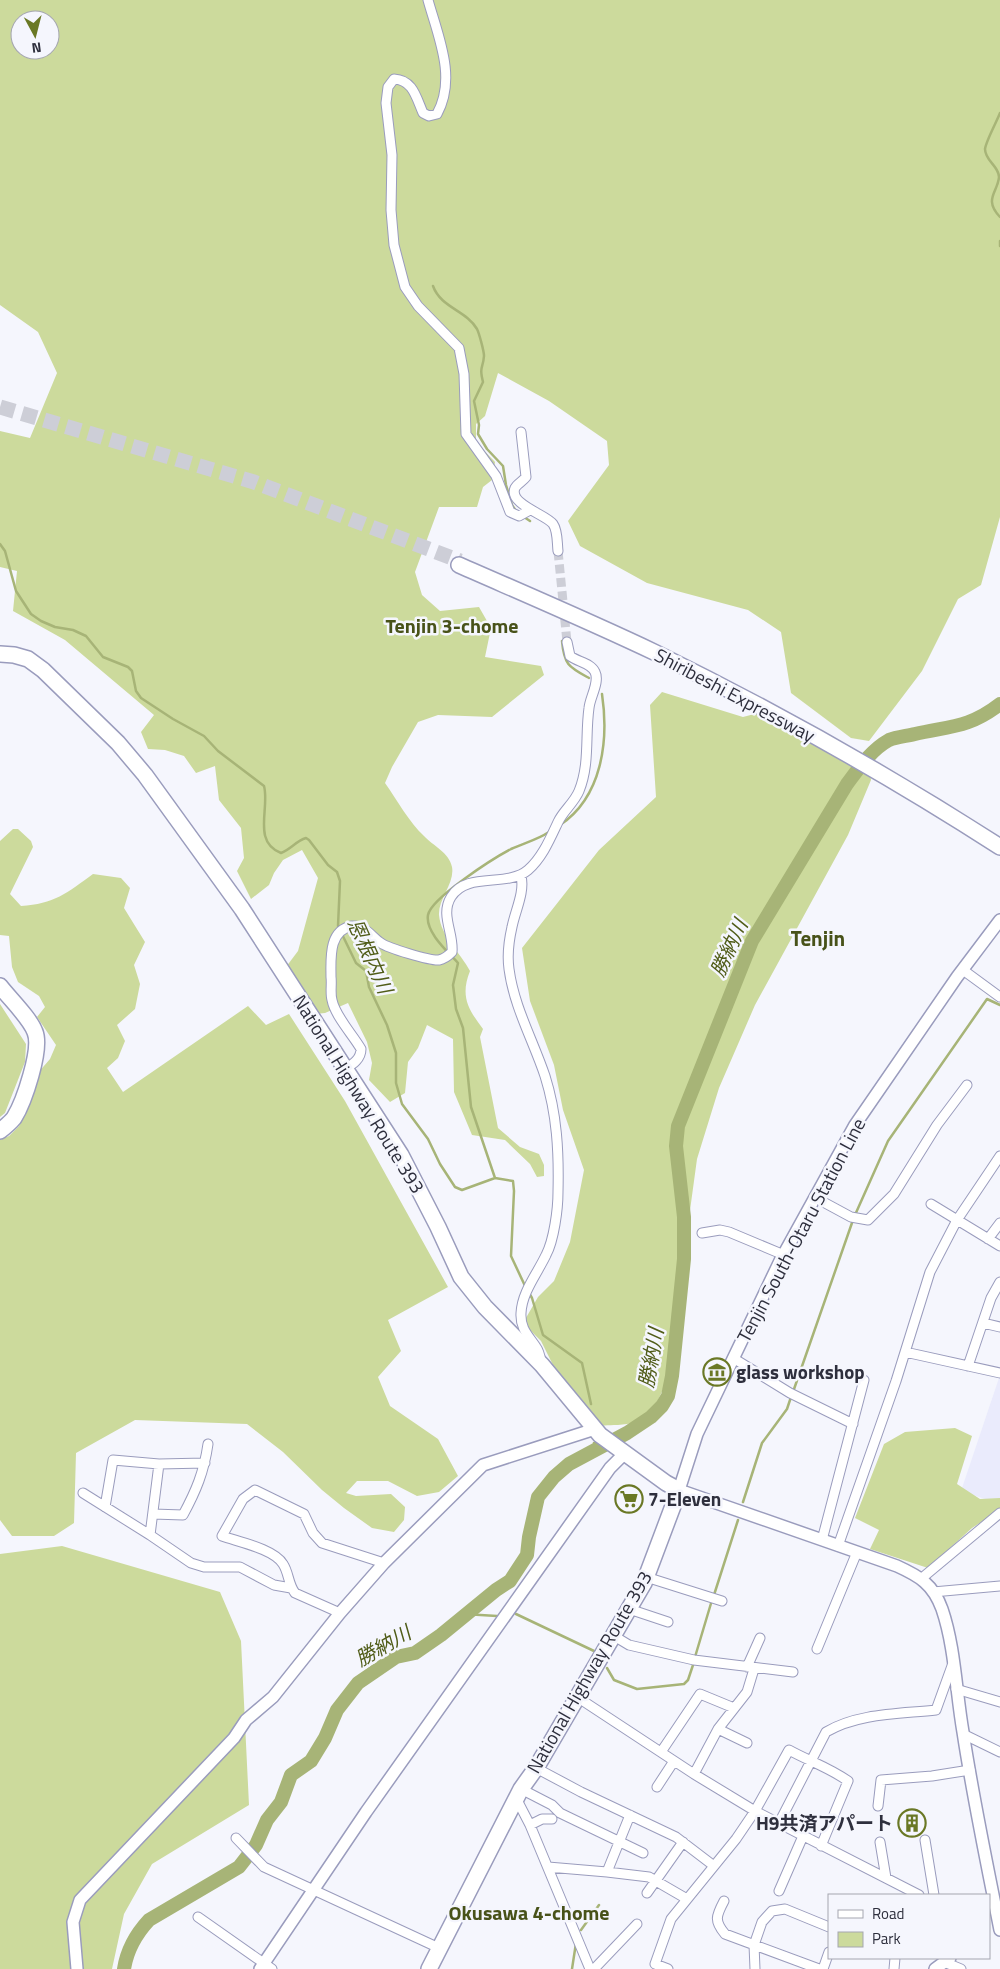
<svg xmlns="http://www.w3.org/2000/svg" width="1000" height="1969" viewBox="0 0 1000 1969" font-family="'Titillium Web','Noto Sans JP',sans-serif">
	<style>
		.built { fill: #eaebfc }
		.green { fill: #ccda9c; fill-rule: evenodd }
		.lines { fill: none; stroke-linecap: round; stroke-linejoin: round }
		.stream { stroke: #a7b477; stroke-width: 2.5 }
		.river { stroke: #a7b477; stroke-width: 14 }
		.street-tunnel { stroke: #cdced7; stroke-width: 9; stroke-dasharray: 9 4.5; stroke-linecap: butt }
		.highway-tunnel { stroke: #cdced7; stroke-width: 15; stroke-dasharray: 15 8; stroke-linecap: butt }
		.street-casing { stroke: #9a9cbd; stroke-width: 11 }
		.secondary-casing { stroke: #9a9cbd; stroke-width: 14 }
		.highway-casing { stroke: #9a9cbd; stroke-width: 18 }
		.street { stroke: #fff; stroke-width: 9 }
		.secondary { stroke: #fff; stroke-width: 11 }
		.highway { stroke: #fff; stroke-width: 15 }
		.labels { text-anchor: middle; stroke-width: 5; stroke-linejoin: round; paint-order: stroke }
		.street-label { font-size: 19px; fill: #2e2f3d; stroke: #f5f6fd }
		.poi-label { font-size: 19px; font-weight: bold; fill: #2e2f3d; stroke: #f5f6fd; text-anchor: start }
		.neighbourhood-label { font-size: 20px; font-weight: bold; fill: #485219; stroke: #f5f6fd }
		.water-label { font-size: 20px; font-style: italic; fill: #505c18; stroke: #f5f6fd }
		.quarter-label { font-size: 21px; font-weight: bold; fill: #485219; stroke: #f5f6fd }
	</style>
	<rect width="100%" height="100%" fill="#f5f6fd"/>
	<path class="built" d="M999,1378H1000V1504L961,1491Z"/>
	<path class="green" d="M0,0H1000V517L981,585L958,599L922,671L869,741L851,738L791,693L781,632L748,610L647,583L580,546L568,521L609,465L607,441L549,401L498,373L485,416L476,424V442L495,462L492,480L483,487L477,507H439L415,572L422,595L440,611L479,607L491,628L485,657L541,666L544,675L492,717L438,715L418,722L392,767L385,783C397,800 409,822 424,836C433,846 449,852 452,867C455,883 438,899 439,915C441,937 460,952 470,971C460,996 468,1009 483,1029L480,1037L498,1128L520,1147L539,1154L544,1165V1176L537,1177L530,1164L505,1140L472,1135L454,1092L453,1039L427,1025L418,1048L408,1062L405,1093L390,1102L369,1080L372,1063L367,1042L348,1003L325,1013L315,1014L286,967L298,951L318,878L302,850L283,860L274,873L269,885L251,899L237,871L244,858L241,828L219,800L215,766L196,773L184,756L165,750L148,749L141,732L154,715L65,640L13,611L17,571L0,567V431L30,438L57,373L38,332L0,305ZM20,20H50V50H20Z
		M662,692L743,717L762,712L870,771L871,780L848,835L755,1005L719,1088L697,1159L676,1313C675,1345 670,1391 647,1416C640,1423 624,1425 614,1425C593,1426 593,1426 574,1415L563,1378L553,1365L541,1341L523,1323L538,1297L554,1281L570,1242L584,1170L563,1110L554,1065L530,1001L522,948L599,850L656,797L650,705Z
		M13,829H18L31,841L33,847L10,894L21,906C54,904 67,893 93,874L121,878L130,888L124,908L145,942L134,965L140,984L135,1009L117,1025L125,1041L118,1058L107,1068L123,1092L248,1006L266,1025L289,1014L345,1101L448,1287L388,1320L401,1351L378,1377L390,1406L438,1439L458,1476L439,1492L417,1496L388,1481H357L346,1493L356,1496L391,1494L405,1507L404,1520L394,1532L372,1528L344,1508L322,1490L283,1452L247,1424L135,1420L76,1453L74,1523L54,1536H12L0,1520V1140L9,1136L19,1126L25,1112L37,1074L50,1059L56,1045L37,1017L45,1007L39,996L18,982L12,967L9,936L0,935V841Z
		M0,1004L26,1044L25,1062L5,1113L0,1117Z
		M955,1428L972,1436L957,1484L980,1499L1000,1498V1510L972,1528L928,1568L870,1549L879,1530L855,1518L884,1444L905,1432Z
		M62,1546L220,1592L241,1641L249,1805L152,1864L124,1914L112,1969H0V1554Z"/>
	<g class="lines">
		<path class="stream" d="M1000,113C997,121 986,141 985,149C985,161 999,166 999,177C998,192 983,199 1000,217
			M1000,241V246
			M433,286C441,308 466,310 477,329C479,333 484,351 484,356C483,369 479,366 483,382L474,401L479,425L478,434L487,449L503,466L506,485L512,505L516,511
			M524,517L530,521
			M0,544L5,551L16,591L31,614L41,621L55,627L73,630L86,636L103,657L128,667L132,671L136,691L141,698L173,719L204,736L218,751L264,786C270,808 252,842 281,853C291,849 296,841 306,838L309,840L328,865L337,872L340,881L338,926L356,963L366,971L369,987L387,1025L396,1053V1083L402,1104L428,1139L440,1164L455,1187L462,1190L495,1178L513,1181L514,1191L511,1256L526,1288
			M562,641C564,665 569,667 589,678
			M560,825C602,797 609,741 602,694
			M495,1178L471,1107L463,1028L456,1009L453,985L458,963C448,952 425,932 428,915C431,898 494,858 511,849C524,843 537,840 549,832
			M855,1215L888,1141L987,999L1000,1005
			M529,1293L532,1298L543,1335L582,1363L591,1404
			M793,1392L853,1220
			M594,1443L599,1448
			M743,1502L762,1443L787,1409L791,1397
			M714,1595L738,1520
			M464,1614L497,1616
			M516,1614L594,1651
			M695,1657L712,1600
			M607,1668L614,1680L637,1689L684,1684L688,1680L694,1662
			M581,1930L599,1905
			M572,1969L576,1943"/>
		<path class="river" d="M124,1969C127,1950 136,1934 149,1920L239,1867L256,1845L267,1820L281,1802L291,1775L311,1761L325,1738L337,1710L358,1683L396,1657L415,1653L441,1635L496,1590L510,1581L527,1555L529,1537L538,1497L554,1477L569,1464L627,1433L651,1417L662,1406L668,1396L672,1376L684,1259V1217L676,1146L678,1126L752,941L847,784C859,768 871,750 889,740C896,737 907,736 915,734C950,726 969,728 1000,704"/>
		<path class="street-tunnel" d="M558,551L567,642"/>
		<path class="highway-tunnel" d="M0,407L254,482L460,561"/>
		<g class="street-casing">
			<path id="street" d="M428,0C438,36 457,78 437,114L429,116L423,113C416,97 413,80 394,79L388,87L386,103L392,155L391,210L394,245L405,287L418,306L459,348L464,374L466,434L496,476L510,512L519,516L530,510
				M521,432L526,477C523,481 517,484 515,488C508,504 547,515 553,524C558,531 557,543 558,551
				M521,876C525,892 515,911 512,927C509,940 507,955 509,969C514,1007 533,1040 545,1076C557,1114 559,1152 558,1192C558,1209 554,1240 546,1255C537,1274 522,1292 521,1313C520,1329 529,1336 536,1347C539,1351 540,1356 541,1361
				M963,970L1000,997
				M345,1069C353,1064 361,1059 361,1049C353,1035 335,1016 332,1000C330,993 332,984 331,977C331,960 328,930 352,926C365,925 371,936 381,943C388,948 430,961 439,960C444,959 448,956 452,952C454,933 440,915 451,897C467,871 507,888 528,870C542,858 550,839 558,822C563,811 574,803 579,791C590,764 585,736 589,708C590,697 600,682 595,672C591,663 578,662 570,656L567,642
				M814,1197L851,1217L868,1220L894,1194L937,1125L967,1085
				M931,1204L1000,1246
				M702,1233L720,1230L729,1232L784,1255
				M988,1239L1000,1223
				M983,1323L1000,1327
				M905,1352L1000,1373
				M733,1358L790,1393L853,1424
				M968,1366L991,1298L1000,1282
				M83,1493L150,1535L191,1563L204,1567H240L274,1585L291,1588
				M105,1507L113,1460L159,1464L205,1463
				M153,1514L183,1515C196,1491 204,1472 208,1444
				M150,1535L159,1464
				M822,1540L864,1380
				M838,1546L896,1381L930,1272L957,1220L1000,1156
				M646,1577L722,1601
				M922,1578L1000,1513
				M933,1592L1000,1586
				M629,1609L668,1622
				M340,1613L295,1593C288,1584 289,1573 283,1564C274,1549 239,1542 222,1536L243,1499L255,1490L304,1514L313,1533L322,1543L384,1563
				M614,1636L629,1645L694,1660L793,1672
				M817,1649L857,1552
				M747,1667L760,1638
				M956,1689L1000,1702
				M577,1697L694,1774L755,1811L919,1895
				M718,1729L747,1743
				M963,1734L1000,1752
				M661,1752L700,1694L734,1708
				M536,1768L581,1792L676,1837L714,1866
				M694,1774L718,1729L747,1692L754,1669
				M657,1787L674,1761
				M521,1789L552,1805L560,1813L643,1853
				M516,1798L530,1825L590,1969
				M878,1806L881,1780L932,1776L970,1770
				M779,1823L826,1732C858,1713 900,1714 936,1710L953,1663
				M530,1825L542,1819H552
				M236,1838L264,1867L439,1948
				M925,1840L934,1895
				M880,1842L886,1878
				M548,1867L607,1872L649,1877L687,1899
				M607,1872L630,1815
				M779,1891L803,1836
				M647,1893L683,1842
				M724,1901C716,1916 714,1921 725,1934L819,1969
				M198,1917L272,1969
				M944,1962L961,1969
				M594,1969L637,1924
				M668,1969L655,1964L671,1919L736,1839L755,1811L789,1750C809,1761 830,1768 848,1781L821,1846
				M755,1969L754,1945L762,1922L772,1911L785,1909L829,1927
				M823,1969L829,1952
				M894,1969L895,1958"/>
		</g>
		<g class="secondary-casing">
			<path id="secondary" d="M1000,920L957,977L855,1125L780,1261L697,1434L679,1490L897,1566C919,1576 933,1584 942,1609C955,1647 956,1692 963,1732C973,1798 987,1864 1000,1930
				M77,1969L73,1922L80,1900L234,1738L246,1720L273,1697L340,1613L384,1563L483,1465L595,1429
				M260,1969L366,1812L610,1468L625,1453
				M935,1969L950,1958"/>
		</g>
		<g class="highway-casing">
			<path id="highway" d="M459,565C525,594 591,622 656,653C774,711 890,776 1000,847
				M0,654L14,655L28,659L43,670L118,743L145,775L242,909L401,1155L438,1227L461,1277L485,1307L542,1365L600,1435L666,1483L679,1490L644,1583L536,1768L521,1789L429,1969
				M0,986C10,999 30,1018 35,1032C42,1049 24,1102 14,1118C10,1123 5,1127 0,1131"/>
		</g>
		<use href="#street" class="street"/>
		<use href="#secondary" class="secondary"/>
		<use href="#highway" class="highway"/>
	</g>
	<defs>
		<g id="museum-ring" transform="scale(1.4375)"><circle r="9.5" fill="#f5f6fd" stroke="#6a7825" stroke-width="1.5"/><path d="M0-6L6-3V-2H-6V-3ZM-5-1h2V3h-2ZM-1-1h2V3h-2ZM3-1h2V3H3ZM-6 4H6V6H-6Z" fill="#6a7825"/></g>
		<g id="supermarket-ring" transform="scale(1.4375)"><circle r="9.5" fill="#f5f6fd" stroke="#6a7825" stroke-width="1.5"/><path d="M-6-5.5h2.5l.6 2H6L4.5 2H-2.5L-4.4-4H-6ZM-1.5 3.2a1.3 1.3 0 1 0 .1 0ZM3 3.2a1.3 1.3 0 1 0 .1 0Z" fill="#6a7825"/></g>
		<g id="building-ring" transform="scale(1.4375)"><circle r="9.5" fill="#f5f6fd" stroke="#6a7825" stroke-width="1.5"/><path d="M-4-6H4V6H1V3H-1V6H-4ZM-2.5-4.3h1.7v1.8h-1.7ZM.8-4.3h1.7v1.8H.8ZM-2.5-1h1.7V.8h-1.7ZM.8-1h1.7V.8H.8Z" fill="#6a7825"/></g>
	</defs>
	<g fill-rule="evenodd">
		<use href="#museum-ring" x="717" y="1372"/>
		<use href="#supermarket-ring" x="629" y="1499"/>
		<use href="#building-ring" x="912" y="1823"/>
	</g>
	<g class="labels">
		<g class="street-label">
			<text transform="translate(735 695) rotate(28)" y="7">Shiribeshi Expressway</text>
			<text transform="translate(359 1094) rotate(58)" y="7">National Highway Route 393</text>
			<text transform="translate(801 1230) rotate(-62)" y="7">Tenjin South-Otaru Station Line</text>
			<text transform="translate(589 1672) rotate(-60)" y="7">National Highway Route 393</text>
		</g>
		<g class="poi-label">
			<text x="736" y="1379">glass workshop</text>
			<text x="648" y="1506">7-Eleven</text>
			<text x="893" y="1830" text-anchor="end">H9共済アパート</text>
		</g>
		<g class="neighbourhood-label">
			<text x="452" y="633">Tenjin 3-chome</text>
			<text x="529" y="1920">Okusawa 4-chome</text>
		</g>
		<g class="water-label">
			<text transform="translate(729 948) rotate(-65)" y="7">勝納川</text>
			<text transform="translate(370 956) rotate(66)" y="7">恩根内川</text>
			<text transform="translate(651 1358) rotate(-80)" y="7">勝納川</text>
			<text transform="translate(383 1646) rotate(-30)" y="7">勝納川</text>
		</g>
		<g class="quarter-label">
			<text x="818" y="946">Tenjin</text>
		</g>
	</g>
	<rect x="828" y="1894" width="162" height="65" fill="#f5f6fd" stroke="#a5a6b0"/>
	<rect x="838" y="1910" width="25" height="8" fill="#ffffff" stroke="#a5a6b0"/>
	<text x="872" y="1919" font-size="15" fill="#2e2f3d">Road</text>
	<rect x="838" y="1932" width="25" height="15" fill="#ccda9c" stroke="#a5a6b0"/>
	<text x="872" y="1944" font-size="15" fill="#2e2f3d">Park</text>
	<g transform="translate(35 35) rotate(173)"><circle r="24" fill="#f5f6fd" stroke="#a5a6b0"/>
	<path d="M0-4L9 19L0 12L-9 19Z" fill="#6a7825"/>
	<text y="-8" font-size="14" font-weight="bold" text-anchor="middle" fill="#2e2f3d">N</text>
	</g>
</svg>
